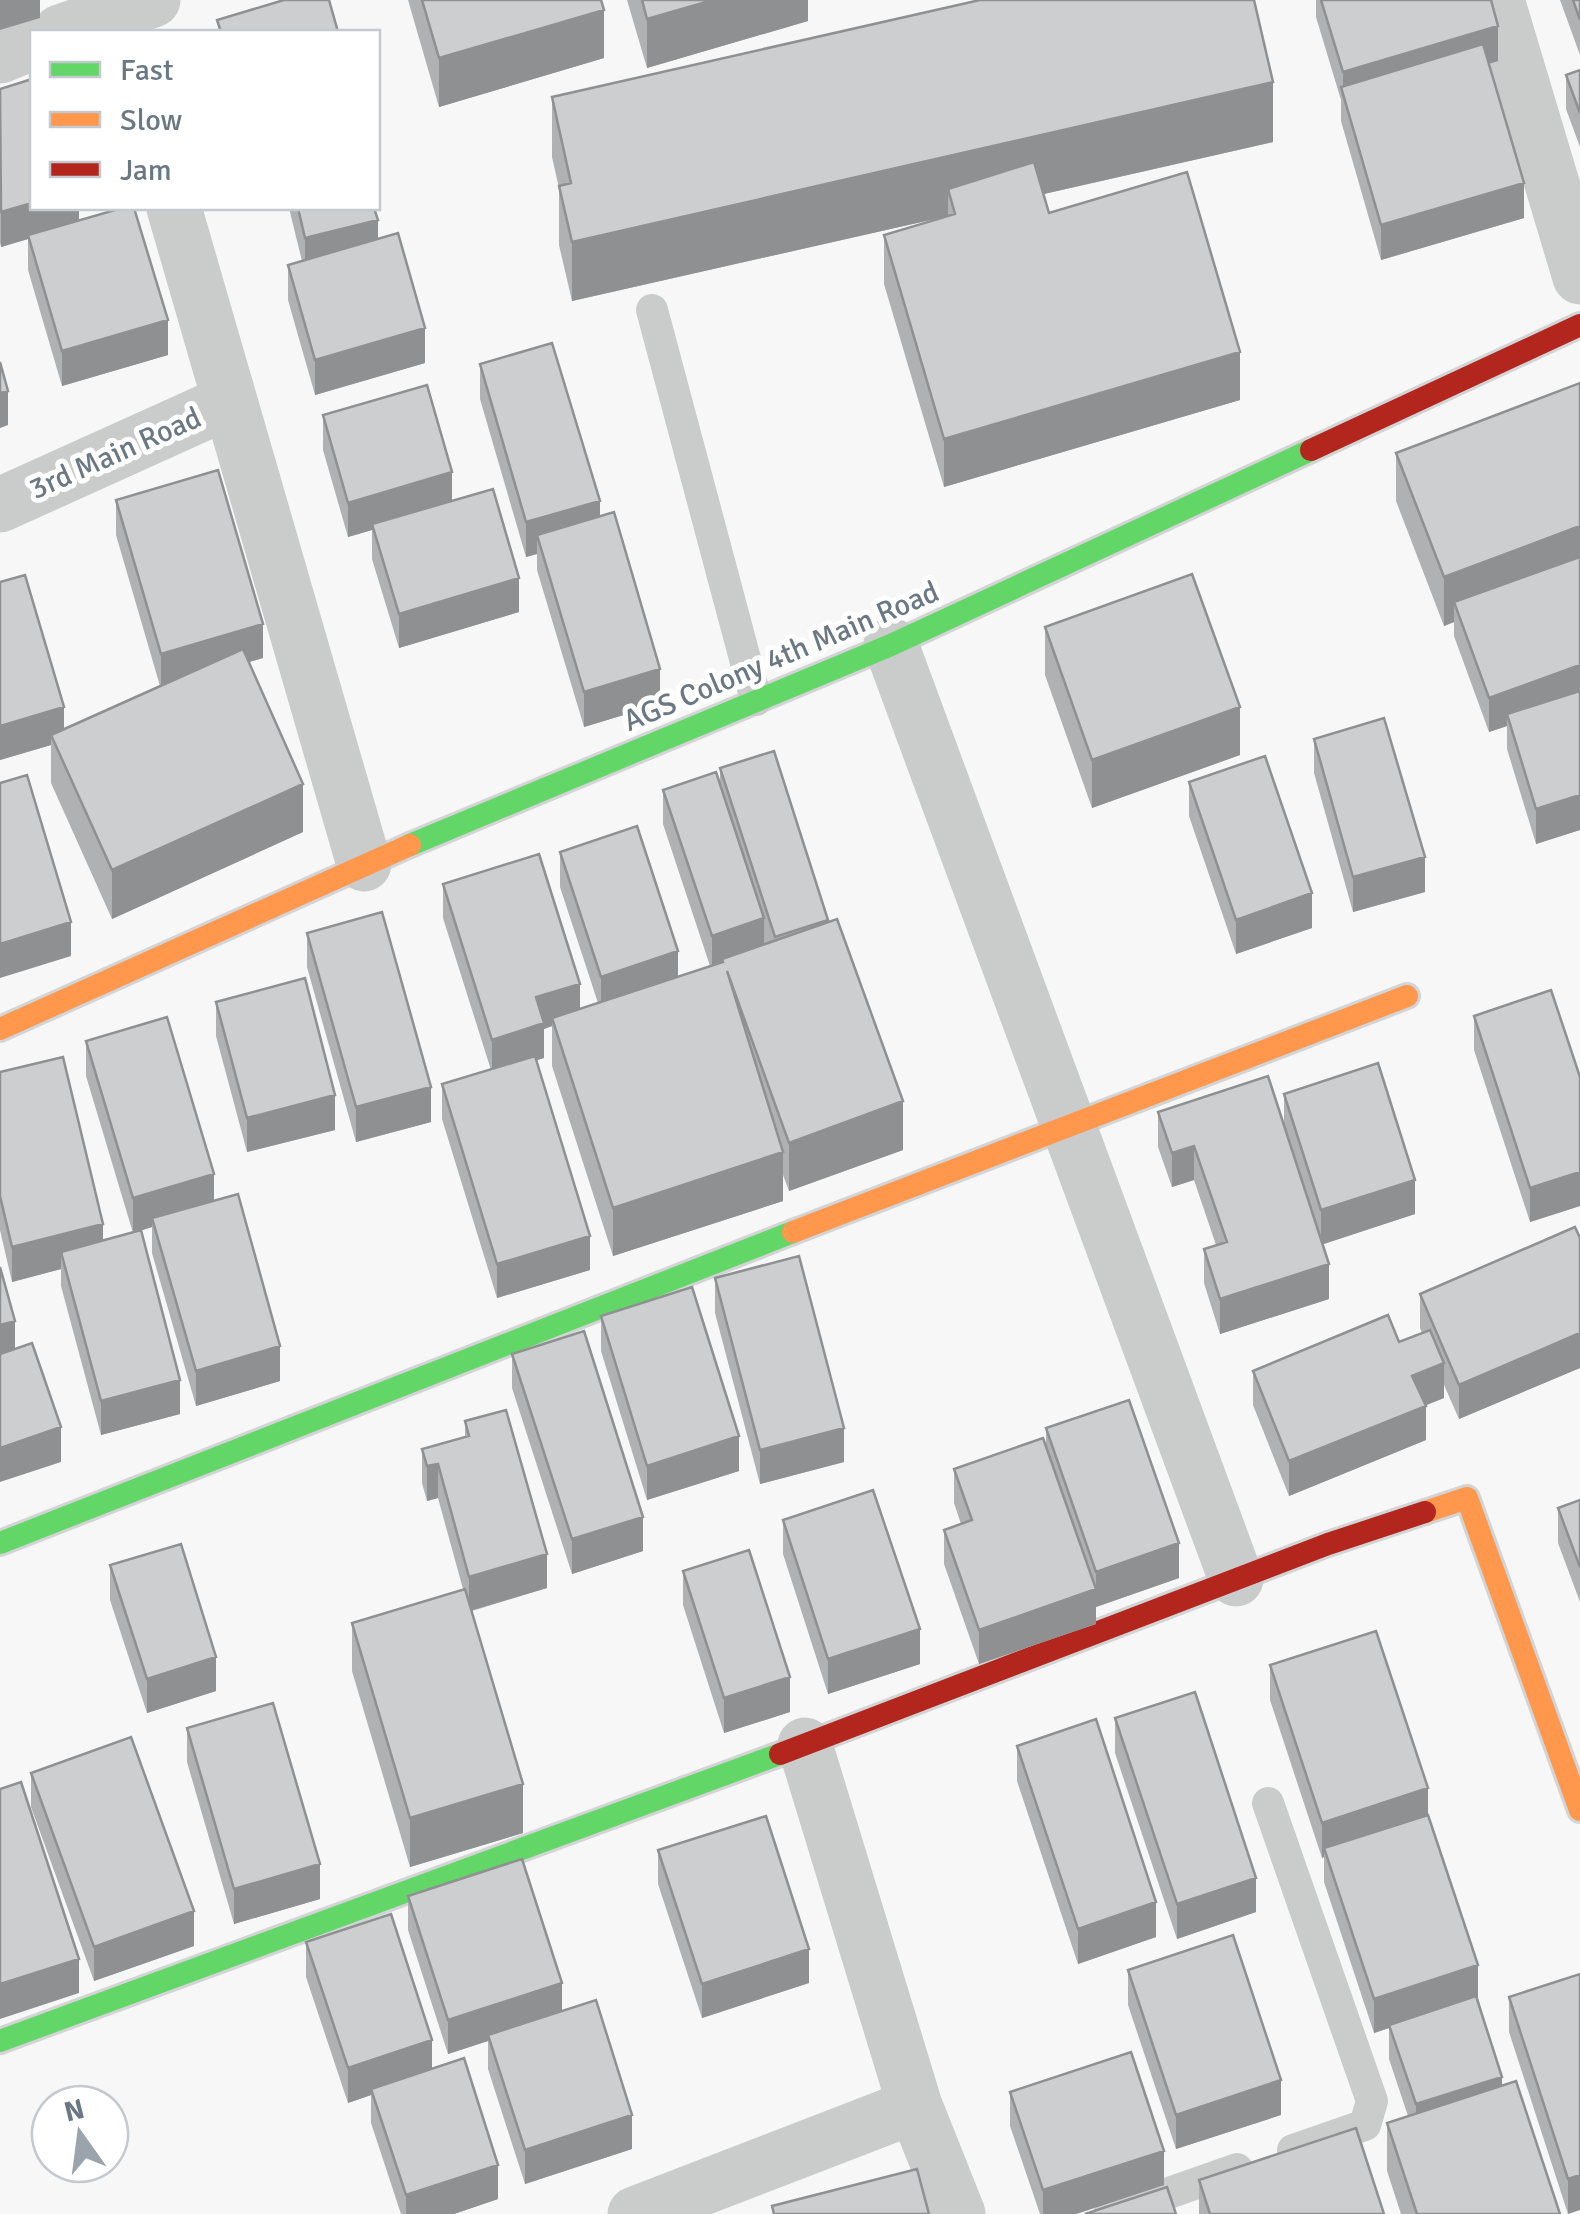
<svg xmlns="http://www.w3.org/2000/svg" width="1580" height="2214" viewBox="0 0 1580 2214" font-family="Signika,sans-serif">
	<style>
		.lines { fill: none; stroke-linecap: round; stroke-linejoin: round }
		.fast-casing { stroke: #d3d4d5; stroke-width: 28 }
		.slow-casing { stroke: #d3d4d5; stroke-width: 28 }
		.jam-casing { stroke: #d3d4d5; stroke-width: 28 }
		.lane { stroke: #cacccc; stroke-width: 32 }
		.street { stroke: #cacccc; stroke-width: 55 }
		.fast { stroke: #63d668; stroke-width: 22 }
		.slow { stroke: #ff974d; stroke-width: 22 }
		.jam { stroke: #b3261e; stroke-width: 22 }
		.wall { fill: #afb1b2 }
		.shaded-wall { fill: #8f9091 }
		.building { fill: #cccecf; stroke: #8f9091; stroke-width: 2.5 }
		.labels { text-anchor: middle; stroke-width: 10; stroke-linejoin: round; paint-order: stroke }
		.street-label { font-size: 30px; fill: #6a7884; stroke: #fff }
	</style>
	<rect width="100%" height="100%" fill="#f7f7f7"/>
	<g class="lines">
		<g class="fast-casing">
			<path id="fast" d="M410,845L891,645L1311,450
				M0,1543L793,1232
				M0,2041L780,1754"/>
		</g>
		<g class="slow-casing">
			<path id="slow" d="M0,1029L410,845
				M793,1232L1407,996
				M1425,1512L1467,1498L1580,1810"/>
		</g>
		<g class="jam-casing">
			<path id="jam" d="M1311,450L1580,325
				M780,1754L1328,1544L1425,1512"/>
		</g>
		<path class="lane" d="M652,310L756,700
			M1268,1803L1372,2101L1365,2125L1293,2150
			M1109,2214L1237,2169"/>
		<path class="street" d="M1497,0L1580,277
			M60,32L153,0
			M0,56L32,43
			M174,208L364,864
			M0,505L230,401
			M891,645L1236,1579
			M805,1745L915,2106L958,2214
			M635,2214L915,2106"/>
		<use href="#fast" class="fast"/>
		<use href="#slow" class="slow"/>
		<use href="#jam" class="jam"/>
	</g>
	<path class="wall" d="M408,0H601L604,58L439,107Z
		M627,0H808V21L647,68Z
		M1316,0H1491L1498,61L1489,64L1524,218L1381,260L1341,121V100L1316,17Z
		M1560,0H1580V55Z
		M1580,70V147L1566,109V75Z
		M0,89L79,208V220L168,355L62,386L28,270V239L1,247L0,243Z
		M552,97L1273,142L1044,194L1049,213L1240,400L944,487L884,284V235L948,216L572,301L559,245V188L552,157Z
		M289,208H374L378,239L425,363L315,395L288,300V265L302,261Z
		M480,364L600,517L660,704L584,727L537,570V554L526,557L480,399Z
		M1580,383V830L1536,844L1507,749V726L1489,732L1454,636V622L1444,626L1396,501V453Z
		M323,415L452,501L519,612L399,648L372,559V530L348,537L323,450Z
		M116,500L263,658L249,662L303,832L112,919L51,783V745L0,760V582L64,729L160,686L116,535Z
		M1045,627L1240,755L1092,808L1045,675Z
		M1314,739L1425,892L1353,912L1314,773Z
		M720,768L828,922L903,1150L789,1191L783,1175V1201L613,1256L552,1066V1026L544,1029V1058L536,1060L590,1270L497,1298L442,1119V1084L491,1070L443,918V884L580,1009L598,1003L560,887V852L678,977L710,966L663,824V790L720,783Z
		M1189,782L1312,928L1236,954L1189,816Z
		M307,933L431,1122L356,1142L307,967Z
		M216,1002L335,1130L247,1152L216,1036Z
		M1474,1016L1580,1077V1206L1530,1222L1474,1050Z
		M86,1041L214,1201L280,1381L196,1406L152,1253V1227L133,1233L86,1076Z
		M0,1072L103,1240L180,1414L101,1435L61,1286V1269L12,1282L0,1230Z
		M1284,1094L1415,1214L1322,1244L1329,1299L1220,1334L1204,1283V1249L1216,1245L1194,1180L1172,1187L1158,1147V1112L1284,1126Z
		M1580,1238V1368L1459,1419L1444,1385V1398L1425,1405L1426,1440L1289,1496L1253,1405V1371L1399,1342L1422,1333L1420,1328V1294Z
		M715,1278L844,1462L760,1484L715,1313Z
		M601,1316L739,1471L647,1500L601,1351Z
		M512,1354L643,1551L572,1574L512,1388Z
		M465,1421L547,1588L472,1611L523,1833L410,1867L352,1671V1623L463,1589L438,1498L427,1501L422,1483V1449L465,1437Z
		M1046,1428L1179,1578L1096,1607V1605V1624L979,1664L944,1564V1530L961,1524L954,1503V1469L1046,1448Z
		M1580,1500V1602L1558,1543V1508Z
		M783,1520L920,1664L828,1694L783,1554Z
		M110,1565L216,1691L147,1713L110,1600Z
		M683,1571L790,1712L724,1733L683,1605Z
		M1270,1665L1428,1816L1502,2085L1560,2214H1401L1387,2171V2123L1408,2116L1389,2059V2028L1374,2033L1324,1882V1857L1322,1858L1270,1700Z
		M1115,1718L1256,1912L1177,1939L1115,1753Z
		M187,1728L320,1899L234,1924L187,1762Z
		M1017,1746L1156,1937L1078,1964L1017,1781Z
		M31,1773L194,1946L94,1981L31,1807Z
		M658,1850L809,1983L702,2018L658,1884Z
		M408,1896L562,2010L632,2149L525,2184L488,2069V2041L448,2054L408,1930Z
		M306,1942L432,2069L498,2199L454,2214H401L371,2123V2095L348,2103L306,1977Z
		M1128,1970L1281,2115L1176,2149L1128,2005Z
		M1580,1974L1568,2214L1509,2032V1997Z
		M1010,2092L1164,2185L1076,2214H1040L1010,2126Z
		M1199,2180L1384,2214H1199Z"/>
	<path class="shaded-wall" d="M0,0H40V18L0,30Z
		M713,0H808V21L647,68V19Z
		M604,10V58L439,107V58Z
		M1498,26V61L1347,106L1343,94V72Z
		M1273,82V142L955,214L948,189V216L572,301V242Z
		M1524,183V218L1381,260V225Z
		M32,203V208H79V224L1,247V212Z
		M378,220V255L305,273V238Z
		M168,320V355L62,386V351Z
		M425,328V363L315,395V360Z
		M1240,352V400L944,487V439Z
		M8,391V425L0,428V393Z
		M452,472V507L372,524V530L348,537V503Z
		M600,501V535H537V554L526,557V522Z
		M1580,526V574L1454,602V622L1444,626V577Z
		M519,578V612L399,648V614Z
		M263,624V658L161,688V654Z
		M1580,665V700L1507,714V726L1489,732V698Z
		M660,669V704L584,727V692Z
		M64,707V741L51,735V745L0,760V726Z
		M1240,707V755L1092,808V760Z
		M303,784V832L112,919V870Z
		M1580,795V830L1536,844V809Z
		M1425,857V892L1353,912V877Z
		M1312,893V928L1236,954V920Z
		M764,918V953L722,959V967L712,971V936Z
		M71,922V956L0,978V944Z
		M678,951V985L601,1012V977Z
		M580,984V1018H552V1026L544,1029V1058L492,1074V1040L536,997Z
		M431,1087V1122L356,1142V1107Z
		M335,1095V1130L247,1152V1118Z
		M903,1101V1150L789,1191V1143Z
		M1194,1146V1180L1172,1187V1153Z
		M783,1152V1201L613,1256V1208Z
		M1580,1172V1206L1530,1222V1188Z
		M214,1174V1209L152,1218V1227L133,1233V1198Z
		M1415,1180V1214L1321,1245V1210Z
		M103,1224V1259L61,1252V1269L12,1282V1247Z
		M590,1236V1270L497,1298V1264Z
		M1329,1264V1299L1220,1334V1299Z
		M15,1321V1356L0,1360V1325Z
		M1580,1333V1368L1459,1419V1385Z
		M280,1346V1381L196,1406V1371Z
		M1444,1363V1398L1412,1411V1376Z
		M180,1380V1414L101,1435V1401Z
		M1426,1406V1440L1289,1496V1461Z
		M61,1427V1462L0,1482V1448Z
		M844,1428V1462L760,1484V1450Z
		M739,1436V1471L647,1500V1466Z
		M438,1464V1498L427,1501V1466Z
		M643,1517V1551L572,1574V1539Z
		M1179,1543V1578L1096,1607V1572Z
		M547,1554V1588L469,1611V1577Z
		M1096,1589V1624L979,1664V1630Z
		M920,1629V1664L828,1694V1659Z
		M216,1657V1691L147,1713V1679Z
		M790,1677V1712L724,1733V1698Z
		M523,1784V1833L410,1867V1818Z
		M1428,1788V1823L1324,1848V1857L1322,1858V1823Z
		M320,1864V1899L234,1924V1889Z
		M1256,1878V1912L1177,1939V1904Z
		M1156,1902V1937L1078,1964V1929Z
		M194,1911V1946L94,1981V1947Z
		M809,1949V1983L702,2018V1984Z
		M79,1959V1993L0,2019V1984Z
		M1478,1965V1999L1389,2025V2028L1374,2033V1999Z
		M562,1983V2017L488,2035V2041L448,2054V2020Z
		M432,2040V2075L371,2089V2095L348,2103V2068Z
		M1502,2077V2112L1416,2139V2104Z
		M1281,2080V2115L1176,2149V2115Z
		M632,2115V2149L525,2184V2150Z
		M1164,2151V2185L1076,2214H1043V2190Z
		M498,2165V2199L454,2214H406V2195Z
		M1580,2175V2210L1568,2214V2179Z"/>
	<path class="building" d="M284,0H329L338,32H221L217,20Z
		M422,0H601L604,10L439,58Z
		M642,0H713L647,19Z
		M980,0H1254L1273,82L572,242L559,186L571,183L552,97Z
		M1321,0H1491L1498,26L1343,72Z
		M1573,0H1580V20Z
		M1483,44L1524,183L1381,225L1341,87Z
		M1580,70V113L1566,75Z
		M32,79V203L1,212L0,89Z
		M1034,162L1049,213L1187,172L1240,352L944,439L884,235L955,214L948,189Z
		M122,208H134L168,320L62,351L28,235Z
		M298,208H374L378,220L305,238Z
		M398,233L425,328L315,360L288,265Z
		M552,343L600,501L526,522L480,364Z
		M0,362L8,391L0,393Z
		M1580,383V526L1444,577L1396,453Z
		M427,385L452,472L348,503L323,415Z
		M218,470L263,624L161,654L116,500Z
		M493,489L519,578L399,614L372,524Z
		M614,512L660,669L584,692L537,535Z
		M1580,557V665L1489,698L1454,602Z
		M1192,574L1240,707L1092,760L1045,627Z
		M25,575L64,707L0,726V582Z
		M243,649L303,784L112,870L51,735Z
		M1580,691V795L1536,809L1507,714Z
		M1384,718L1425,857L1353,877L1314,739Z
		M774,751L828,920L775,937L720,768Z
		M1265,756L1312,893L1236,920L1189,782Z
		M716,772L764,918L712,936L663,790Z
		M27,775L71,922L0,944V783Z
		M637,826L678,951L601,977L560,852Z
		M539,854L580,984L536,997L544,1023L492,1040L443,884Z
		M382,912L431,1087L356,1107L307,933Z
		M837,919L903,1101L789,1143L727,971L783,1152L613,1208L552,1018L723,962L722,959Z
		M305,978L335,1095L247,1118L216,1002Z
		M1551,990L1580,1077V1172L1530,1188L1474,1016Z
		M167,1017L214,1174L133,1198L86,1041Z
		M535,1056L590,1236L497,1264L442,1084Z
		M63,1057L103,1224L12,1247L0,1196V1072Z
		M1378,1063L1415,1180L1321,1210L1284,1094Z
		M1268,1076L1329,1264L1220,1299L1204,1249L1227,1242L1194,1146L1172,1153L1158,1112Z
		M238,1194L280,1346L196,1371L152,1218Z
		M1575,1227L1580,1238V1333L1459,1385L1420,1294Z
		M141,1230L180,1380L101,1401L61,1252Z
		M799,1256L844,1428L760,1450L715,1278Z
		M0,1267L15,1321L0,1325Z
		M692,1287L739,1436L647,1466L601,1316Z
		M1388,1315L1399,1342L1430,1330L1444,1363L1412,1376L1426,1406L1289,1461L1253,1371Z
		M584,1331L643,1517L572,1539L512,1354Z
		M32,1343L61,1427L0,1448V1354Z
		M1129,1400L1179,1543L1096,1572L1046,1428Z
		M506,1410L547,1554L469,1577L438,1464L427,1466L422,1449L469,1436L465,1421Z
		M1043,1438L1096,1589L979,1630L944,1530L972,1520L954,1469Z
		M873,1490L920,1629L828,1659L783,1520Z
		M1580,1500V1567L1558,1508Z
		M181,1544L216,1657L147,1679L110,1565Z
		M749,1550L790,1677L724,1698L683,1571Z
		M465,1589L523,1784L410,1818L352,1623Z
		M1376,1631L1428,1788L1322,1823L1270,1665Z
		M1195,1692L1256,1878L1177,1904L1115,1718Z
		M273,1703L320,1864L234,1889L187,1728Z
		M1096,1719L1156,1902L1078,1929L1017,1746Z
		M131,1737L194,1911L94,1947L31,1773Z
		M21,1782L79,1959L0,1984V1789Z
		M1428,1815L1478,1965L1374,1999L1324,1848Z
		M766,1816L809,1949L702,1984L658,1850Z
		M522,1859L562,1983L448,2020L408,1896Z
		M391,1914L432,2040L348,2068L306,1942Z
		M1233,1935L1281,2080L1176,2115L1128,1970Z
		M1580,1974V2175L1568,2179L1509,1997Z
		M1476,1996L1502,2077L1416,2104L1389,2025Z
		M596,2000L632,2115L525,2150L488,2035Z
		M1131,2052L1164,2151L1043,2190L1010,2092Z
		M464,2058L498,2165L406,2195L371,2089Z
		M1516,2081L1560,2214H1417L1387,2123Z
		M1356,2128L1384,2214H1210L1199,2180Z
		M917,2169L929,2214H774L772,2206Z
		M1167,2187L1176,2214H1085Z"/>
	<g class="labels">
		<g class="street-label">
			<text transform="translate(115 453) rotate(-24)" y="10">3rd Main Road</text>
			<text transform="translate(781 656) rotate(-23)" y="10">AGS Colony 4th Main Road</text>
		</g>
	</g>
	<rect x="30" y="30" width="350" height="180" fill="#ffffff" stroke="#c3c9ce" stroke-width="2.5"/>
	<rect x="50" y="62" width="50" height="15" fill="#63d668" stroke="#c3c9ce" stroke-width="2.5"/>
	<text x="120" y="80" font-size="30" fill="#6a7884">Fast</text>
	<rect x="50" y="112" width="50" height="15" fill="#ff974d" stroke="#c3c9ce" stroke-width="2.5"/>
	<text x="120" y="130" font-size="30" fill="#6a7884">Slow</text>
	<rect x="50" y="162" width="50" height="15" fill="#b3261e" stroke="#c3c9ce" stroke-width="2.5"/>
	<text x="120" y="180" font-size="30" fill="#6a7884">Jam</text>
	<g transform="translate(80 2134) rotate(346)"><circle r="48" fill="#ffffff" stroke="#c3c9ce" stroke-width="2.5"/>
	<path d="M0-8L18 38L0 25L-18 38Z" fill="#9ba4ac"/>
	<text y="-15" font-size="28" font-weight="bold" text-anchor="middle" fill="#6a7884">N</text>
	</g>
</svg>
